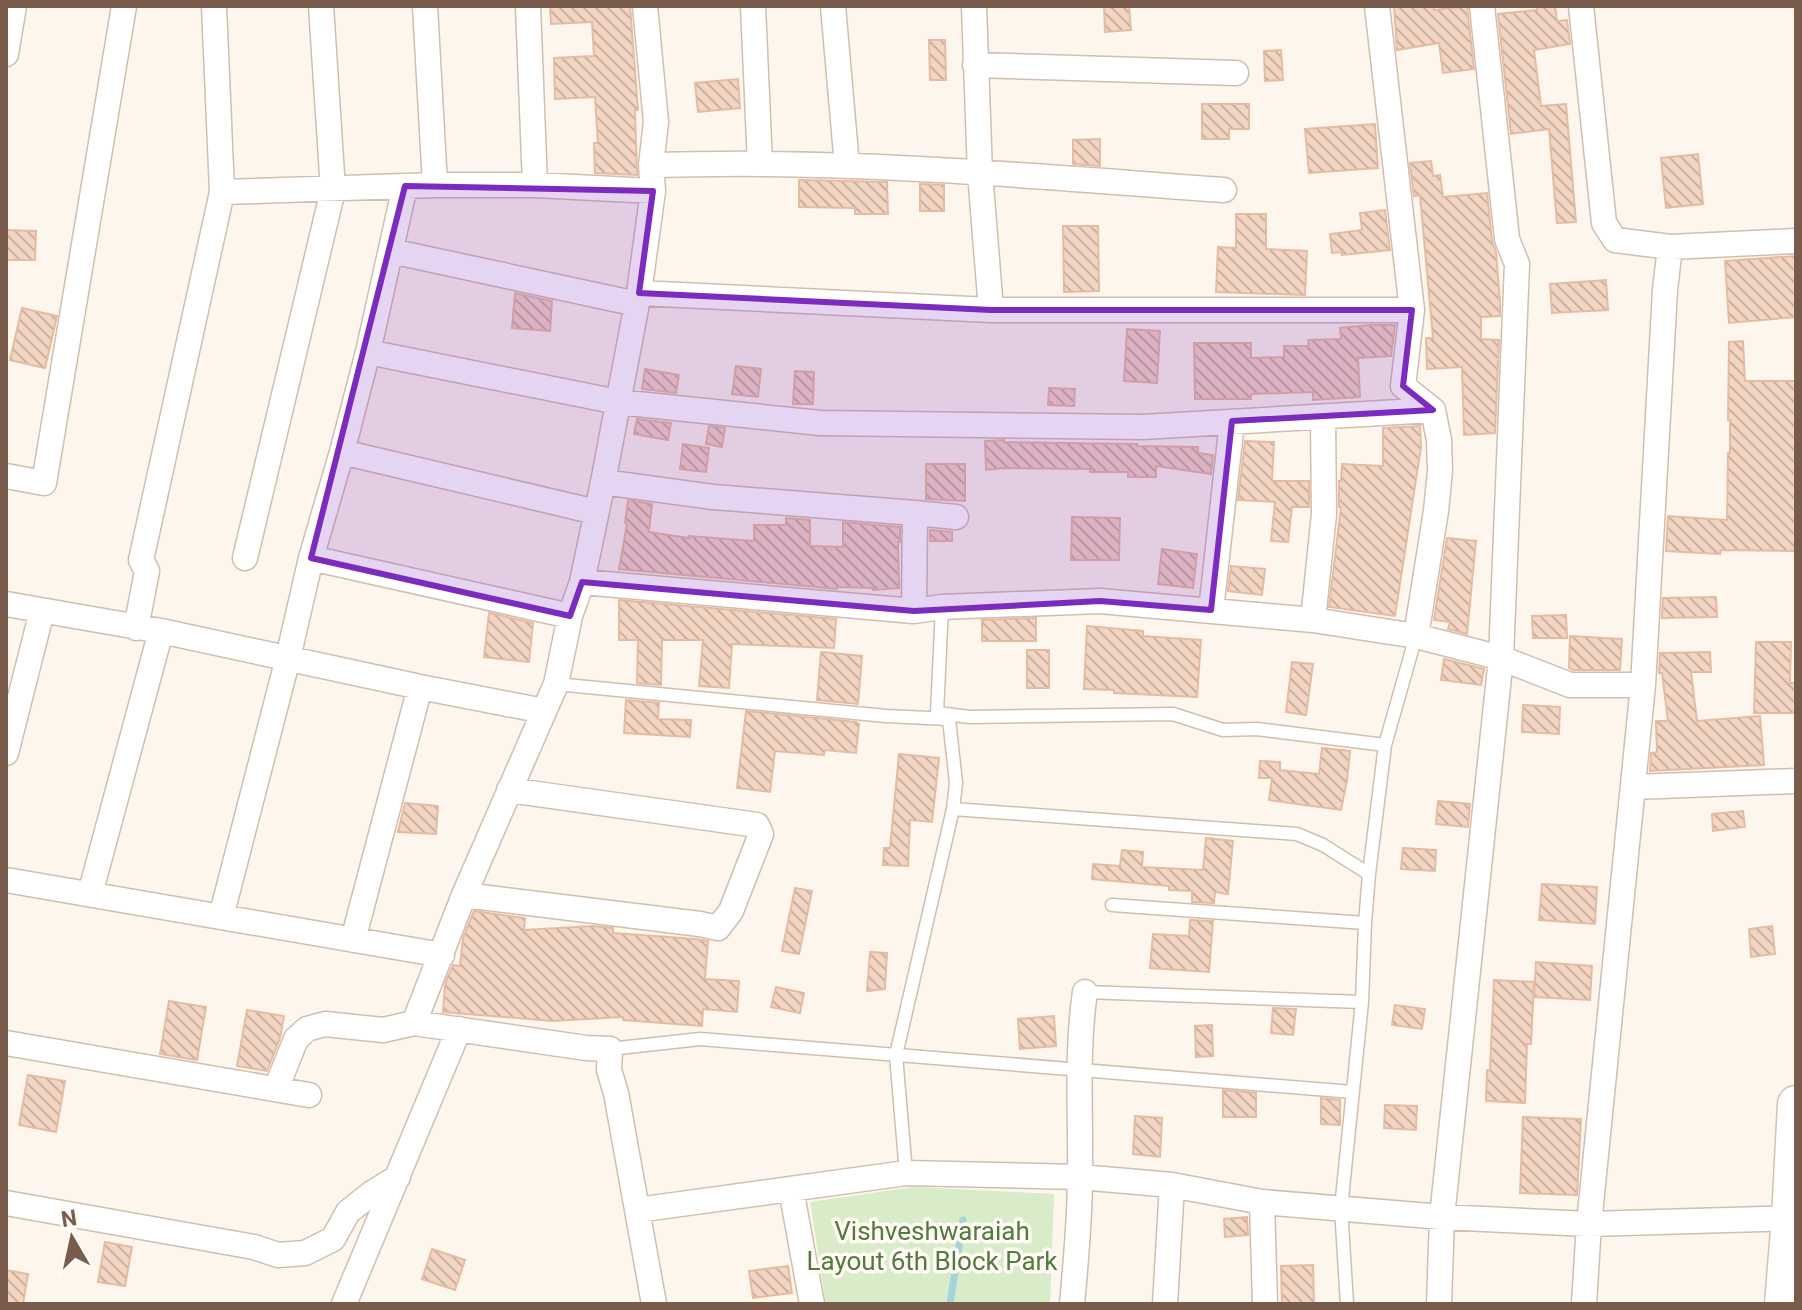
<svg xmlns="http://www.w3.org/2000/svg" width="1802" height="1310" viewBox="0 0 1802 1310" font-family="Roboto,sans-serif">
	<style>
		.green { fill: #d8ecc9 }
		.lines { fill: none; stroke-linecap: round; stroke-linejoin: round }
		.stream { stroke: #a5d3da; stroke-width: 7 }
		.building { fill: url(#building-back-hatch); stroke: #e6bba3; stroke-width: 2 }
		.service-casing { stroke: #d1beb0; stroke-width: 15 }
		.minor-casing { stroke: #d1beb0; stroke-width: 27 }
		.secondary-casing { stroke: #d6c0b0; stroke-width: 39 }
		.service { stroke: #fff; stroke-width: 12 }
		.minor { stroke: #fff; stroke-width: 24 }
		.secondary { stroke: #fff; stroke-width: 36 }
		.marked { fill: #7b2cbf; fill-opacity: 0.2; stroke: #7b2cbf; stroke-width: 6; stroke-linejoin: round }
		.labels { text-anchor: middle; stroke-width: 7; stroke-linejoin: round; paint-order: stroke }
		.park-label { font-size: 26px; fill: #537a41; stroke: #fffaf3 }
	</style>
	<defs>
		<pattern id="building-back-hatch" width="6" height="6" patternUnits="userSpaceOnUse" patternTransform="scale(2)"><rect width="6" height="6" fill="#f3d5c3"/><path d="M-1 5l2 2M0 0l6 6M5-1l2 2" fill="none" stroke="#cab0a1"/></pattern>
	</defs>
	<rect width="100%" height="100%" fill="#fdf6ec"/>
	<path class="green" d="M914,1187L1054,1194L1050,1304H826L810,1202Z"/>
	<g class="lines">
		<path class="stream" d="M950,1304L963,1220"/>
	</g>
	<path class="building" d="M550,6H630L638,110H635L637,175L595,173L594,143H598L595,97L555,99L554,58L594,56L592,22L551,24Z
		M1104,6H1129L1131,30L1105,32Z
		M1394,6H1434V10L1467,6L1474,69L1443,73L1439,43L1397,50Z
		M1537,6H1555L1557,21L1567,20L1570,44L1534,50L1541,106L1566,104L1576,222L1557,223L1549,129L1511,134L1498,14L1537,10Z
		M929,40H945L946,80H930Z
		M1281,50L1283,80L1265,81L1264,51Z
		M738,79L740,108L698,112L695,83Z
		M1202,104H1249V129H1229V139H1202Z
		M1375,124L1378,168L1309,173L1305,129Z
		M1100,139V166L1073,164V140Z
		M1698,154L1703,204L1666,208L1661,158Z
		M1431,161L1433,176L1440,175L1443,197L1487,193L1492,241L1496,252L1500,302V316L1481,317V339L1499,340L1495,433L1464,435L1462,367L1427,369L1426,338H1433L1420,195L1414,196L1410,163Z
		M799,180L887,182L888,214H855V208L799,207Z
		M920,184L944,185V211H920Z
		M1385,210L1390,250L1342,255V252L1332,253L1330,234L1362,230L1360,213Z
		M1236,214H1266V249L1307,251L1305,295L1216,292L1218,247L1236,248Z
		M1063,226H1098L1099,291L1064,292Z
		M6,230L36,231L35,260H6Z
		M1796,256V317L1729,323L1725,261Z
		M1606,280L1608,310L1552,313L1550,284Z
		M515,293L552,301L550,331L512,328Z
		M22,308L57,316L45,368L10,360Z
		M1370,325H1395L1391,356L1358,358L1360,397L1313,400V392L1251,394V399H1195L1194,343H1251V358L1284,357V346H1309L1308,340L1341,339L1340,328Z
		M1127,329L1160,331L1157,383L1124,381Z
		M1743,341L1745,381H1796V551L1721,550L1720,554L1666,551L1668,516L1727,520L1728,453H1730V420H1728L1729,342Z
		M736,366L761,369L758,397L732,394Z
		M645,369L679,375L676,393L642,389Z
		M795,371L814,372L813,404H793Z
		M1049,388L1075,389L1074,406L1048,405Z
		M637,419L671,423L668,440L634,434Z
		M709,426L725,428L722,447L706,444Z
		M1420,426L1421,447L1395,616L1329,607L1341,507H1339V481H1341L1342,464L1383,466V428Z
		M1004,440V442L1137,444V446L1198,447V453L1213,455L1211,474L1156,466V477H1128V472H1090V469L1005,468L986,470L985,441Z
		M1245,441L1274,442L1272,481H1309V507H1292L1288,542L1271,541L1275,502L1238,500Z
		M683,444L709,448L706,472L680,469Z
		M926,464H965V501L926,499Z
		M628,500L652,504L649,532L689,538V536L754,541V525H786V518L810,520V546L843,547V522L900,527V542H898L899,588L873,590V588L837,587V589L619,569L627,524L625,523Z
		M1072,517L1120,518L1119,560H1071Z
		M930,530L952,532V541H930Z
		M1447,538L1476,541L1467,634L1448,629L1450,622L1434,620Z
		M1162,549L1197,554L1193,588L1158,584Z
		M1231,566L1265,569L1262,595L1228,591Z
		M1716,597L1717,617L1662,618L1663,598Z
		M619,600L836,619L834,648L732,644L729,688L699,686L703,640H662L661,685L637,683L638,640H619Z
		M489,613L533,623L529,662L484,657Z
		M1566,615L1567,638H1533L1532,616Z
		M1036,618V641H982V620Z
		M1087,626L1143,631V636L1201,640L1197,697L1114,693V690L1084,689Z
		M1570,636L1622,639L1620,670H1573L1569,668Z
		M1756,642H1791L1790,683H1796V713H1754Z
		M1027,650H1049V688H1027Z
		M821,652L862,656L858,704L817,700Z
		M1710,652L1711,672H1691L1697,721L1760,716L1764,765L1650,771L1651,753L1657,752L1656,721H1668L1662,673H1659L1660,653Z
		M1444,659L1484,669L1481,685L1441,680Z
		M1292,662L1313,664L1306,715L1286,712Z
		M626,700L659,703L658,719L691,720L690,737L624,733Z
		M1523,705L1560,707L1559,734L1522,732Z
		M746,711L856,722L859,724L856,753L825,750L824,755L775,751L770,792L737,788Z
		M1322,748L1350,751L1347,780L1341,810L1269,800L1272,778H1259L1260,761L1280,762V770L1319,774Z
		M899,754L939,758L932,822L910,820L908,866L883,865L884,848H890Z
		M1438,801L1470,804L1468,827L1436,824Z
		M405,803L438,806L436,834L398,832Z
		M1743,811L1745,827L1713,831L1712,814Z
		M1206,838L1233,841L1228,894L1215,892L1214,903L1192,902V891L1169,890V886L1092,879L1093,864L1120,866L1122,850L1143,852L1142,867L1203,870Z
		M1403,848L1436,850L1435,871L1401,869Z
		M1542,884L1597,887L1595,924L1539,920Z
		M795,888L812,891L799,954L782,951Z
		M474,911L525,918L524,930L593,926L613,928V933L696,939L708,941L705,979L739,981L737,1012L703,1009L702,1026L623,1020V1017L552,1021L443,1012L445,984L453,965L460,966L463,938Z
		M1190,920L1213,921L1209,972L1150,968L1153,934L1189,936Z
		M1772,926L1775,954L1751,957L1749,929Z
		M870,952L887,953L885,989L867,991Z
		M1536,962L1592,966L1590,1000L1534,997Z
		M1494,980L1534,982L1531,1044H1527L1525,1103L1486,1101L1487,1070H1490Z
		M776,987L804,993L800,1013L771,1007Z
		M169,1001L206,1007L197,1060L160,1054Z
		M1395,1005L1425,1009L1422,1029L1392,1025Z
		M1273,1008L1296,1009L1293,1035L1271,1033Z
		M247,1010L284,1016L280,1038L267,1071L237,1066Z
		M1054,1016L1056,1046L1020,1049L1018,1019Z
		M1212,1025L1213,1056L1196,1057L1195,1026Z
		M28,1075L65,1081L56,1132L19,1125Z
		M1223,1090L1256,1093V1117H1223Z
		M1321,1098L1340,1100V1125L1321,1124Z
		M1385,1105L1417,1106L1416,1130L1384,1128Z
		M1135,1116L1162,1118L1160,1157L1133,1154Z
		M1523,1117L1581,1119L1577,1195L1520,1193Z
		M1247,1217L1248,1235L1225,1237L1224,1219Z
		M105,1242L132,1247L125,1286L98,1282Z
		M432,1249L465,1260L455,1290L422,1279Z
		M1313,1265L1314,1304H1282L1281,1266Z
		M788,1266L792,1293L753,1298L749,1271Z
		M6,1270L28,1274L23,1304H6Z"/>
	<g class="lines">
		<g class="service-casing">
			<path id="service" d="M942,607L937,713L970,717L1173,714L1223,730L1257,729L1385,745
				M556,684L886,716L949,719L956,783L953,809L896,1055L906,1173
				M953,809L1297,834L1323,845L1369,874
				M1112,905L1365,923
				M1085,992L1362,1002
				M610,1049L700,1039L1353,1092
				M1347,1304L1341,1208L1362,1002L1365,923L1369,874L1385,745L1416,636"/>
		</g>
		<g class="minor-casing">
			<path id="minor" d="M214,6L222,192
				M425,6L435,185
				M528,6L535,185
				M645,6L656,122L651,165L653,191L639,293L603,482L582,582L570,616L556,684L464,895L414,1023L586,1048L610,1049L609,1070L616,1093L654,1304
				M753,6L760,164
				M833,6L847,166
				M974,6L980,173L991,310
				M1581,6L1604,223L1615,240L1670,247L1665,290L1643,685L1589,1224L1584,1304
				M6,54L14,6
				M975,65L1236,73
				M651,165C687,165 724,163 761,164C915,165 1070,179 1224,190
				M1670,247L1796,241
				M391,251L637,304
				M639,293L991,310H1412
				M368,352L618,402L820,423L1143,427L1433,410
				M342,452L596,512
				M6,476L44,483L124,6
				M603,482L713,497L915,513
				M245,558L333,190L321,6
				M311,558L570,616
				M582,582L914,611L942,607L1100,601L1313,620L1416,636L1436,511L1440,471L1439,440L1433,410L1403,386L1412,310L1377,6
				M6,604L161,631L420,687L353,940
				M1211,610L1232,422
				M914,611L915,513L956,517
				M1313,620L1324,514L1323,417
				M136,628L147,571L141,560L222,192L435,185H535L653,191
				M1416,636L1501,658L1570,685H1643
				M420,687L544,711
				M6,753L42,611
				M1633,787L1796,781
				M6,880L442,955
				M90,894L161,631
				M464,895L700,924L718,928L731,911L761,834L757,825L509,790
				M221,917L288,658L311,558L342,452L368,352L405,186
				M6,1043L309,1095
				M276,1089L296,1039L307,1029L325,1024L383,1030L414,1023
				M791,1189L812,1304
				M1262,1202L1265,1304
				M6,1203L254,1247L278,1255L305,1253L333,1239L348,1212L372,1193L398,1177
				M637,1210L906,1173L1080,1177L1172,1185L1262,1202L1442,1217L1589,1224L1796,1218
				M344,1304L459,1029
				M1072,1304C1076,1261 1080,1219 1080,1176C1081,1114 1076,1053 1085,992
				M1165,1304L1172,1185
				M1439,1304L1442,1217L1501,658L1517,264L1507,239L1482,6"/>
		</g>
		<g class="secondary-casing">
			<path id="secondary" d="M1783,1304L1790,1218L1796,1104"/>
		</g>
		<use href="#service" class="service"/>
		<use href="#minor" class="minor"/>
		<use href="#secondary" class="secondary"/>
	</g>
	<path class="marked" d="M405,186L653,191L639,293L991,310H1412L1403,386L1433,410L1232,421L1211,610L1100,601L914,611L582,582L570,616L311,558Z"/>
	<g class="labels">
		<g class="park-label">
			<text x="932" y="1240">Vishveshwaraiah<tspan x="932" dy="30">Layout 6th Block Park</tspan></text>
		</g>
	</g>
	<rect width="1802" height="1310" fill="none" stroke="#7a5c4d" stroke-width="16"/>
	<g transform="translate(72 1238) rotate(351)" stroke="#fffaf3" stroke-width="6" paint-order="stroke">
	<path d="M0-6L14 30L0 20L-14 30Z" fill="#7a5c4d"/>
	<text y="-12" font-size="22" font-weight="bold" text-anchor="middle" fill="#7a5c4d">N</text>
	</g>
</svg>
